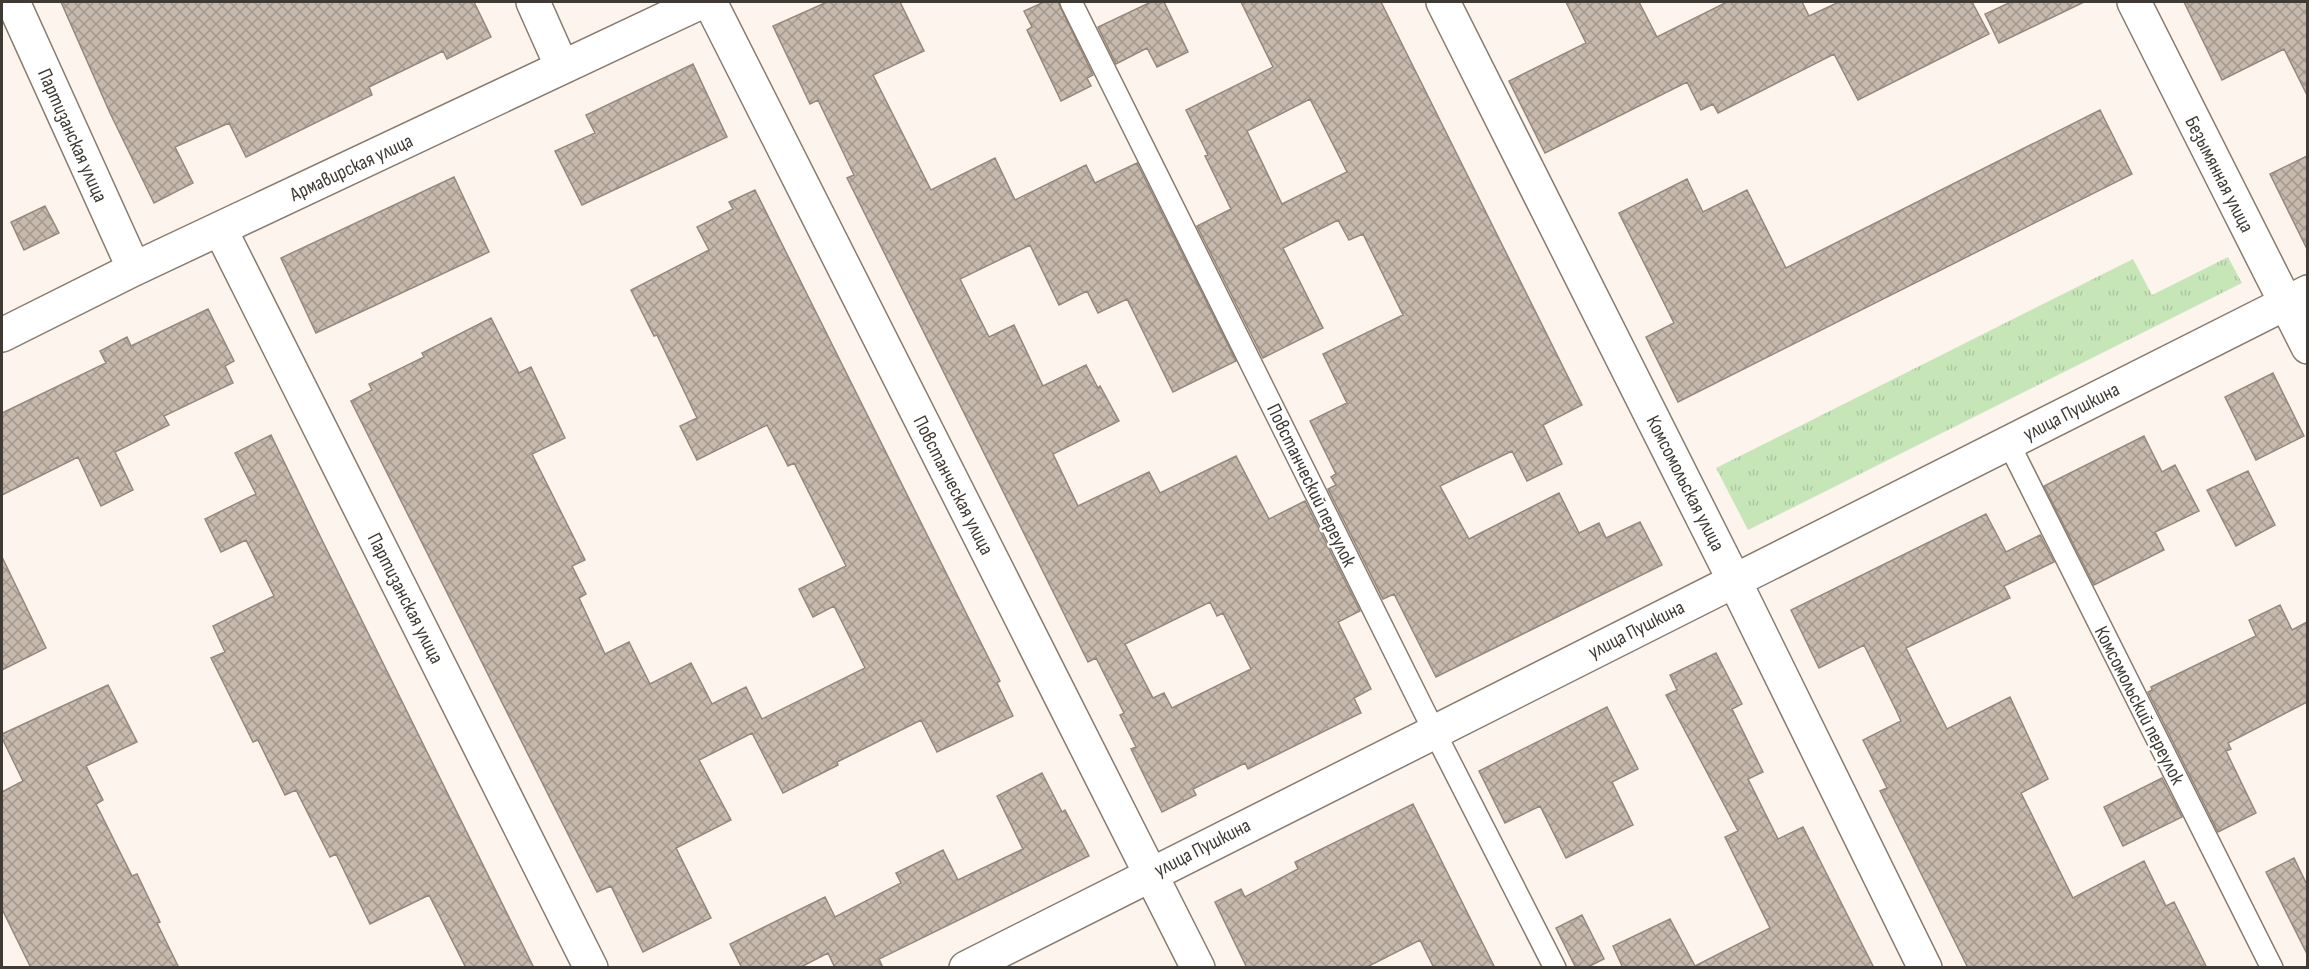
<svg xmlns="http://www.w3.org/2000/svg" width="2309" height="969" viewBox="0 0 2309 969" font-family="'Sofia Sans Condensed',sans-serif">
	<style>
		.grass { fill: url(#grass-tufts) }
		.building { fill: url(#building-cross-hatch); stroke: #95887c; stroke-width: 1.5; fill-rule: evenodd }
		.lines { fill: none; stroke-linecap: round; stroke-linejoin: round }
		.service-casing { stroke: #887c70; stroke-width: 24 }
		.minor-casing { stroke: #887c70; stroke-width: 36 }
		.tertiary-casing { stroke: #887c70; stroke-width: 36 }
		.service { stroke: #fff; stroke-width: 21 }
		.minor { stroke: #fff; stroke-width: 33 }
		.tertiary { stroke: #fff; stroke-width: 33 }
		.labels { text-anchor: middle; stroke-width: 4.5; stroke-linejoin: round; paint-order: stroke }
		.street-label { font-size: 20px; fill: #3f3a34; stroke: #fff }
	</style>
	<defs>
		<pattern id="grass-tufts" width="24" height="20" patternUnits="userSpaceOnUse" patternTransform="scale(1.5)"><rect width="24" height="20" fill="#c6e6b8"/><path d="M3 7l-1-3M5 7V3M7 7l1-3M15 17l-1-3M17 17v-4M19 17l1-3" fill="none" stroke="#abc69f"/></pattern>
		<pattern id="building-cross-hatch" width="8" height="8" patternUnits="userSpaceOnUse" patternTransform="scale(1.5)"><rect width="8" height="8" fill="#c7b9ac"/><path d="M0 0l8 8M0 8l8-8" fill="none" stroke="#a3978d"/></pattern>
	</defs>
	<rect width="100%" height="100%" fill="#fdf5ed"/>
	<path class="grass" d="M2228,257L2242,283L1748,530L1716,468L2133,259L2152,295Z"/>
	<path class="building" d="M61,2H474L491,37L447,59L443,51L369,87L372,95L246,157L229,123L175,147L193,183L154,203L110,113Z
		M827,2H900L924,51L873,75L931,190L995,158L1015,200L1086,165L1095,183L1137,163L1236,361L1173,392L1127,299L1098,313L1087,291L1059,305L1030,245L960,279L989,337L1014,325L1043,386L1086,365L1098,388L1100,386L1119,421L1053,454L1078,506L1149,472L1160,493L1236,456L1269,519L1305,501L1360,611L1338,622L1371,689L1354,698L1361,713L1248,769L1245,763L1193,789L1196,795L1162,812L1131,749L1136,747L1120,715L1124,713L1096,658L1088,662L847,178L854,175L818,100L810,104L773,26ZM1210,602L1217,616L1223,613L1251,669L1172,708L1164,693L1153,698L1125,644Z
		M1044,2H1058L1093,75L1087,78L1091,86L1061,101L1027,30L1032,27L1024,11Z
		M1151,2H1164L1188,52L1157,67L1147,48L1116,64L1098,27Z
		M1241,2H1381L1582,405L1543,425L1562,464L1527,481L1512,451L1440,486L1469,539L1559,493L1579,533L1599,523L1606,538L1640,522L1662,565L1436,677L1394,594L1383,599L1328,489L1336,485L1331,477L1336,474L1310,421L1347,403L1323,354L1403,315L1363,234L1349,240L1338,220L1283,248L1323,328L1263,358L1197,226L1231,209L1205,156L1208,155L1186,110L1273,67ZM1310,99L1347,172L1282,204L1247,131Z
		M1566,2H1639L1657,37L1727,2H1802L1809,16L1839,2H1972L1989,34L1858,100L1834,54L1718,113L1713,104L1701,110L1687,82L1545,153L1509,81L1586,43Z
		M2011,2H2084L1999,43L1985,14Z
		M2184,2H2307V95L2284,49L2222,80Z
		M693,64L727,137L582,205L555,151L595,133L586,115Z
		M2100,110L2132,174L1678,402L1646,337L1674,323L1619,213L1687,179L1703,212L1747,190L1786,268Z
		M2307,156V249L2270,174Z
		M454,177L489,252L316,333L281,258Z
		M755,190L1000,681L997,683L1013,716L937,752L921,720L837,762L838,765L783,793L752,733L699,760L731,820L676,848L711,918L643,952L611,886L597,892L351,401L372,390L369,384L424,357L422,353L491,318L519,373L531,367L565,438L532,454L585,560L572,566L586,594L579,598L605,654L629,642L650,684L691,663L712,704L746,687L762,719L865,668L834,606L813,617L799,589L846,566L794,463L788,466L767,425L697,460L680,426L697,418L657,335L654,336L631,290L709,250L697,227L733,209L729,202Z
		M45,206L59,233L24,250L11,222Z
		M208,309L234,361L225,366L233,383L164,416L169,425L115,452L133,490L101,506L78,457L2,495V413L106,363L100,351L127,337L131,346Z
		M2273,373L2304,436L2256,460L2225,397Z
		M271,435L320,536L534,968H466L429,895L370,924L336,854L330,857L296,790L285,795L258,740L253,742L211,658L225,652L213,626L274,596L246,540L221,552L205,519L256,494L235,453Z
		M2144,436L2162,472L2175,465L2199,511L2155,532L2164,550L2094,585L2044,486Z
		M2248,471L2275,525L2236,546L2207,490Z
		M1986,514L2006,552L2040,535L2054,562L2004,586L2010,598L1906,648L1947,729L2010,697L2048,779L2021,793L2073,898L2144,861L2166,906L2174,902L2207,968H1968L1880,791L1887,788L1863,740L1901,721L1896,710L1864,645L1819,668L1791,610Z
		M2,557L46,648L2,670Z
		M2280,605L2292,630L2307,622V702L2228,743L2231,749L2226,751L2256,813L2218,832L2148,692L2152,690L2151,687L2256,636L2249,620Z
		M1716,653L1742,704L1732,709L1763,772L1748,779L1778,839L1803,827L1874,968H1623L1613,946L1670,919L1695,966L1770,928L1725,837L1738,831L1666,695L1677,690L1670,675Z
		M108,685L137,742L86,766L103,800L96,804L132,876L137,874L160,922L157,923L179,968H31L2,909V792L23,781L2,738V734Z
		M1607,707L1638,769L1612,782L1633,825L1566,858L1540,806L1505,823L1479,771Z
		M1042,773L1062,812L1065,810L1089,856L879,959L883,968H835L828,953L799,968H742L730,944L825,897L835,917L901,883L896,873L943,850L958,880L1023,849L997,796Z
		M2162,778L2182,817L2123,846L2104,807Z
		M1413,804L1495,968H1434L1420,940L1365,968H1247L1215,902L1241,889L1245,897L1298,869L1295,862Z
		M2294,858L2307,885V954L2266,872Z
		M1582,915L1604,959L1586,968H1576L1556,928Z"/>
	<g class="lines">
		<g class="service-casing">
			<path id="service" d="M1071,2L1434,731L1555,968
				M2008,442L2272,968"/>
		</g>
		<g class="minor-casing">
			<path id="minor" d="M533,2L562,67
				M710,2L1198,968
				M1443,2L1734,580L1925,968
				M2134,2L2308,347
				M220,229L591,968
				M966,968L2308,292"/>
		</g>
		<g class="tertiary-casing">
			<path id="tertiary" d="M13,2L134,269
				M2,335L134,269L701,2"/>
		</g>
		<use href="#service" class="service"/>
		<use href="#minor" class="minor"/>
		<use href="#tertiary" class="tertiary"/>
	</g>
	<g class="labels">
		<g class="street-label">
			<text transform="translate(73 135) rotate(66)" y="7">Партизанская улица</text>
			<text transform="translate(351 167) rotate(-25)" y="7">Армавирская улица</text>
			<text transform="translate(2220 174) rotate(63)" y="7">Безымянная улица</text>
			<text transform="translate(2071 411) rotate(-27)" y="7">улица Пушкина</text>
			<text transform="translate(1686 483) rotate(63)" y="7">Комсомольская улица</text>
			<text transform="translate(954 485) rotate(63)" y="7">Повстанческая улица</text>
			<text transform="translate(1312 485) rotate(64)" y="7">Повстанческий переулок</text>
			<text transform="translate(406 598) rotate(63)" y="7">Партизанская улица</text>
			<text transform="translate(1636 629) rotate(-27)" y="7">улица Пушкина</text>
			<text transform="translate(2140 705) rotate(63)" y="7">Комсомольский переулок</text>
			<text transform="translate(1202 847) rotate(-27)" y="7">улица Пушкина</text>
		</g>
	</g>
	<rect width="2309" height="969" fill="none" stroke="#3f3a34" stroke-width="6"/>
</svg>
